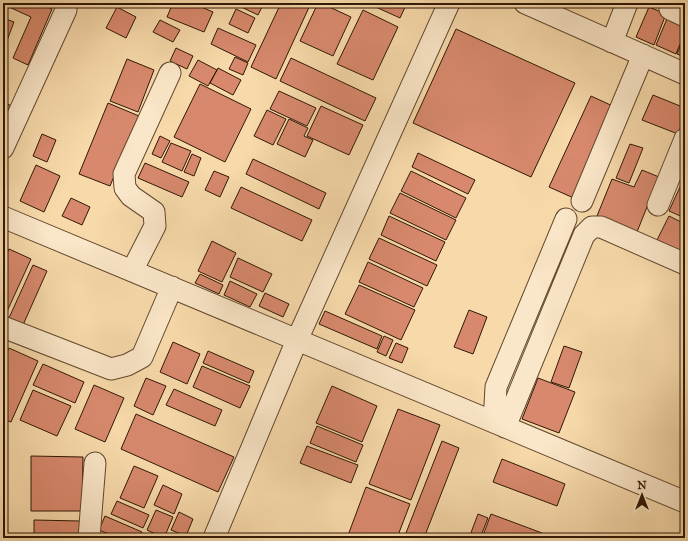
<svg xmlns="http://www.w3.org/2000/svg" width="688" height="541" viewBox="0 0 688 541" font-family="'IM FELL Great Primer',serif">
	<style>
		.building { fill: #d8896d; stroke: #301805 }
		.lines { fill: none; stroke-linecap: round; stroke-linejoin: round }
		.minor-casing { stroke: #62482e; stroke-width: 23 }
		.minor { stroke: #fae6c8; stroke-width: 21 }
	</style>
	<rect width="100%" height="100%" fill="#f7d9aa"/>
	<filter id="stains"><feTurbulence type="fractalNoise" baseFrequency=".005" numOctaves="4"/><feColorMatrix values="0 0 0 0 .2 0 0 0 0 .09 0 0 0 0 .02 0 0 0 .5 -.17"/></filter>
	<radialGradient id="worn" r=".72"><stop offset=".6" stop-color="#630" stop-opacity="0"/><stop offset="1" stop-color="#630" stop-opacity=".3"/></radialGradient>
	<path class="building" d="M11,3H38L52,9L28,65L13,58L31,17L9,7Z
		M173,3H192L213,12L204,32L167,17Z
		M238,3H264L258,15L237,5Z
		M281,3H311L276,79L251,67Z
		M318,3H321L351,17L333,56L300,41Z
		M367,3H407L400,18Z
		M117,7L136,17L126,38L106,28Z
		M649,7L666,14L654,45L636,37Z
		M236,9L255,18L248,33L229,24Z
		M363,10L398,27L373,80L337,64Z
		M669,14L685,21V32L676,54L656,45Z
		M3,18L14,22L3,51Z
		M160,20L180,30L173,42L153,32Z
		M218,28L256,45L248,62L211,44Z
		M456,29L575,83L531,177L413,123Z
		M685,35V57L677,54Z
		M176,48L193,56L187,69L170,61Z
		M235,57L248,63L243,75L229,69Z
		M291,58L376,98L365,121L280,81Z
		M127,59L154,70L138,112L110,101Z
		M198,60L217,70L208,86L189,76Z
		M218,68L241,80L233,95L210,83Z
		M200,84L251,109L225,162L174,137Z
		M279,91L316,108L307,126L270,109Z
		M653,95L685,108V118L678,134L642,120Z
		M591,96L617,108L576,199L549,187Z
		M3,102L14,107L3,129Z
		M108,103L139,116L110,186L79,174Z
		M321,106L363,125L349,155L307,136Z
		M267,110L286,119L273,145L254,136Z
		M289,119L308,128L304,136L313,140L305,157L277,144Z
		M42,134L56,140L47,162L33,156Z
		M160,136L170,141L161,158L152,154Z
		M171,143L191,151L182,171L162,162Z
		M630,144L643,148L629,183L616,178Z
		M418,153L475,180L468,194L412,167Z
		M192,154L201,158L194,176L184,172Z
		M253,159L326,193L319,209L246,174Z
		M145,163L189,182L182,197L138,178Z
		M36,165L60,176L44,212L20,201Z
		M642,170L659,177L637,232L597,216L612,179L634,187Z
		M214,171L229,177L220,197L205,190Z
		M411,171L466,198L456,218L401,191Z
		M685,176V218L669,211Z
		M241,187L312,220L302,241L231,208Z
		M400,193L456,220L446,240L390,213Z
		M71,198L90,207L82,225L62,216Z
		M389,216L445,242L436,261L381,235Z
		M669,216L685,224V253L657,240Z
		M379,238L437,265L427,286L369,259Z
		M212,241L236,253L222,282L198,271Z
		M9,249L31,259L4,318H3V262Z
		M238,258L272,274L263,292L230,277Z
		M368,262L423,288L414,307L359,282Z
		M33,265L47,271L23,325L9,318Z
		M200,274L223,285L219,294L195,283Z
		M230,281L257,294L250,307L224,295Z
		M359,285L415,310L401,340L345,314Z
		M265,293L289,304L283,317L259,306Z
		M469,310L487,317L473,354L454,347Z
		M325,311L382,336L377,349L319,324Z
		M384,336L393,340L386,356L377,352Z
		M173,342L200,354L187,384L160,372Z
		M396,343L408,348L402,363L389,358Z
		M564,346L582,352L569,388L551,382Z
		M9,348L38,361L11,422L3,419V361Z
		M208,351L254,371L249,383L203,363Z
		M43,364L84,382L75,403L33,385Z
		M202,366L250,386L240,408L193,387Z
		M146,378L166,386L153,415L134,406Z
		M538,378L575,392L559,433L522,419Z
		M94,385L124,398L105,442L75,429Z
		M332,386L377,406L362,442L316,423Z
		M174,389L222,410L215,426L166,405Z
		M33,390L71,406L57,436L20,420Z
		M398,409L440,425L411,500L369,484Z
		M136,414L234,457L218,492L121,449Z
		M317,426L363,445L356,462L310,443Z
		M442,441L459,448L424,538H404Z
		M307,446L358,465L351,483L300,463Z
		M31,456L83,457L82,511H31Z
		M502,459L565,484L557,506L493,482Z
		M134,466L158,476L144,508L120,498Z
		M163,485L182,494L174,514L154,505Z
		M366,487L410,504L397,538H347Z
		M117,501L149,515L143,528L111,514Z
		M156,510L173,517L164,538L147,530Z
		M179,512L193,519L186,536L171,530Z
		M478,514L488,518L480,538H469Z
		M491,514L542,533L540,538H482Z
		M105,516L142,532L139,538H118L99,530Z
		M34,520L80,521L79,538H34Z"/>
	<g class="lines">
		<g class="minor-casing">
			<path id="minor" d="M525,3L685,74
				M670,9L685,16
				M612,42L627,3
				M3,148L66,10V3
				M582,201L643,55
				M658,205L685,139
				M3,217L685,502
				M132,271L155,226L154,212L131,196L125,188L124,174L170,73
				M3,327L111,369L127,365L142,357L172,287
				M494,422L496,387L566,219
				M505,427L584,235L592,227H601L685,264
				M89,538L95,463
				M214,538L297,340L449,3"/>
		</g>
		<use href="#minor" class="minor"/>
	</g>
	<rect width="688" height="541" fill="none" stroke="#f7d9aa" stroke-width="16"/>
	<rect x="4" y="4" width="680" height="533" fill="none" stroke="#301805" stroke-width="2"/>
	<rect x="8" y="8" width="672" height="525" fill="none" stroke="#301805"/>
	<g transform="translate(642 495)" stroke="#fae6c8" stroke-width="3" paint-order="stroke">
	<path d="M0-3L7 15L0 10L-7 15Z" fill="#301805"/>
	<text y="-6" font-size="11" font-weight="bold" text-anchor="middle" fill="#301805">N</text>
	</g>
	<rect width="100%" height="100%" filter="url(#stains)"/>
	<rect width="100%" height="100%" fill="url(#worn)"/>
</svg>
